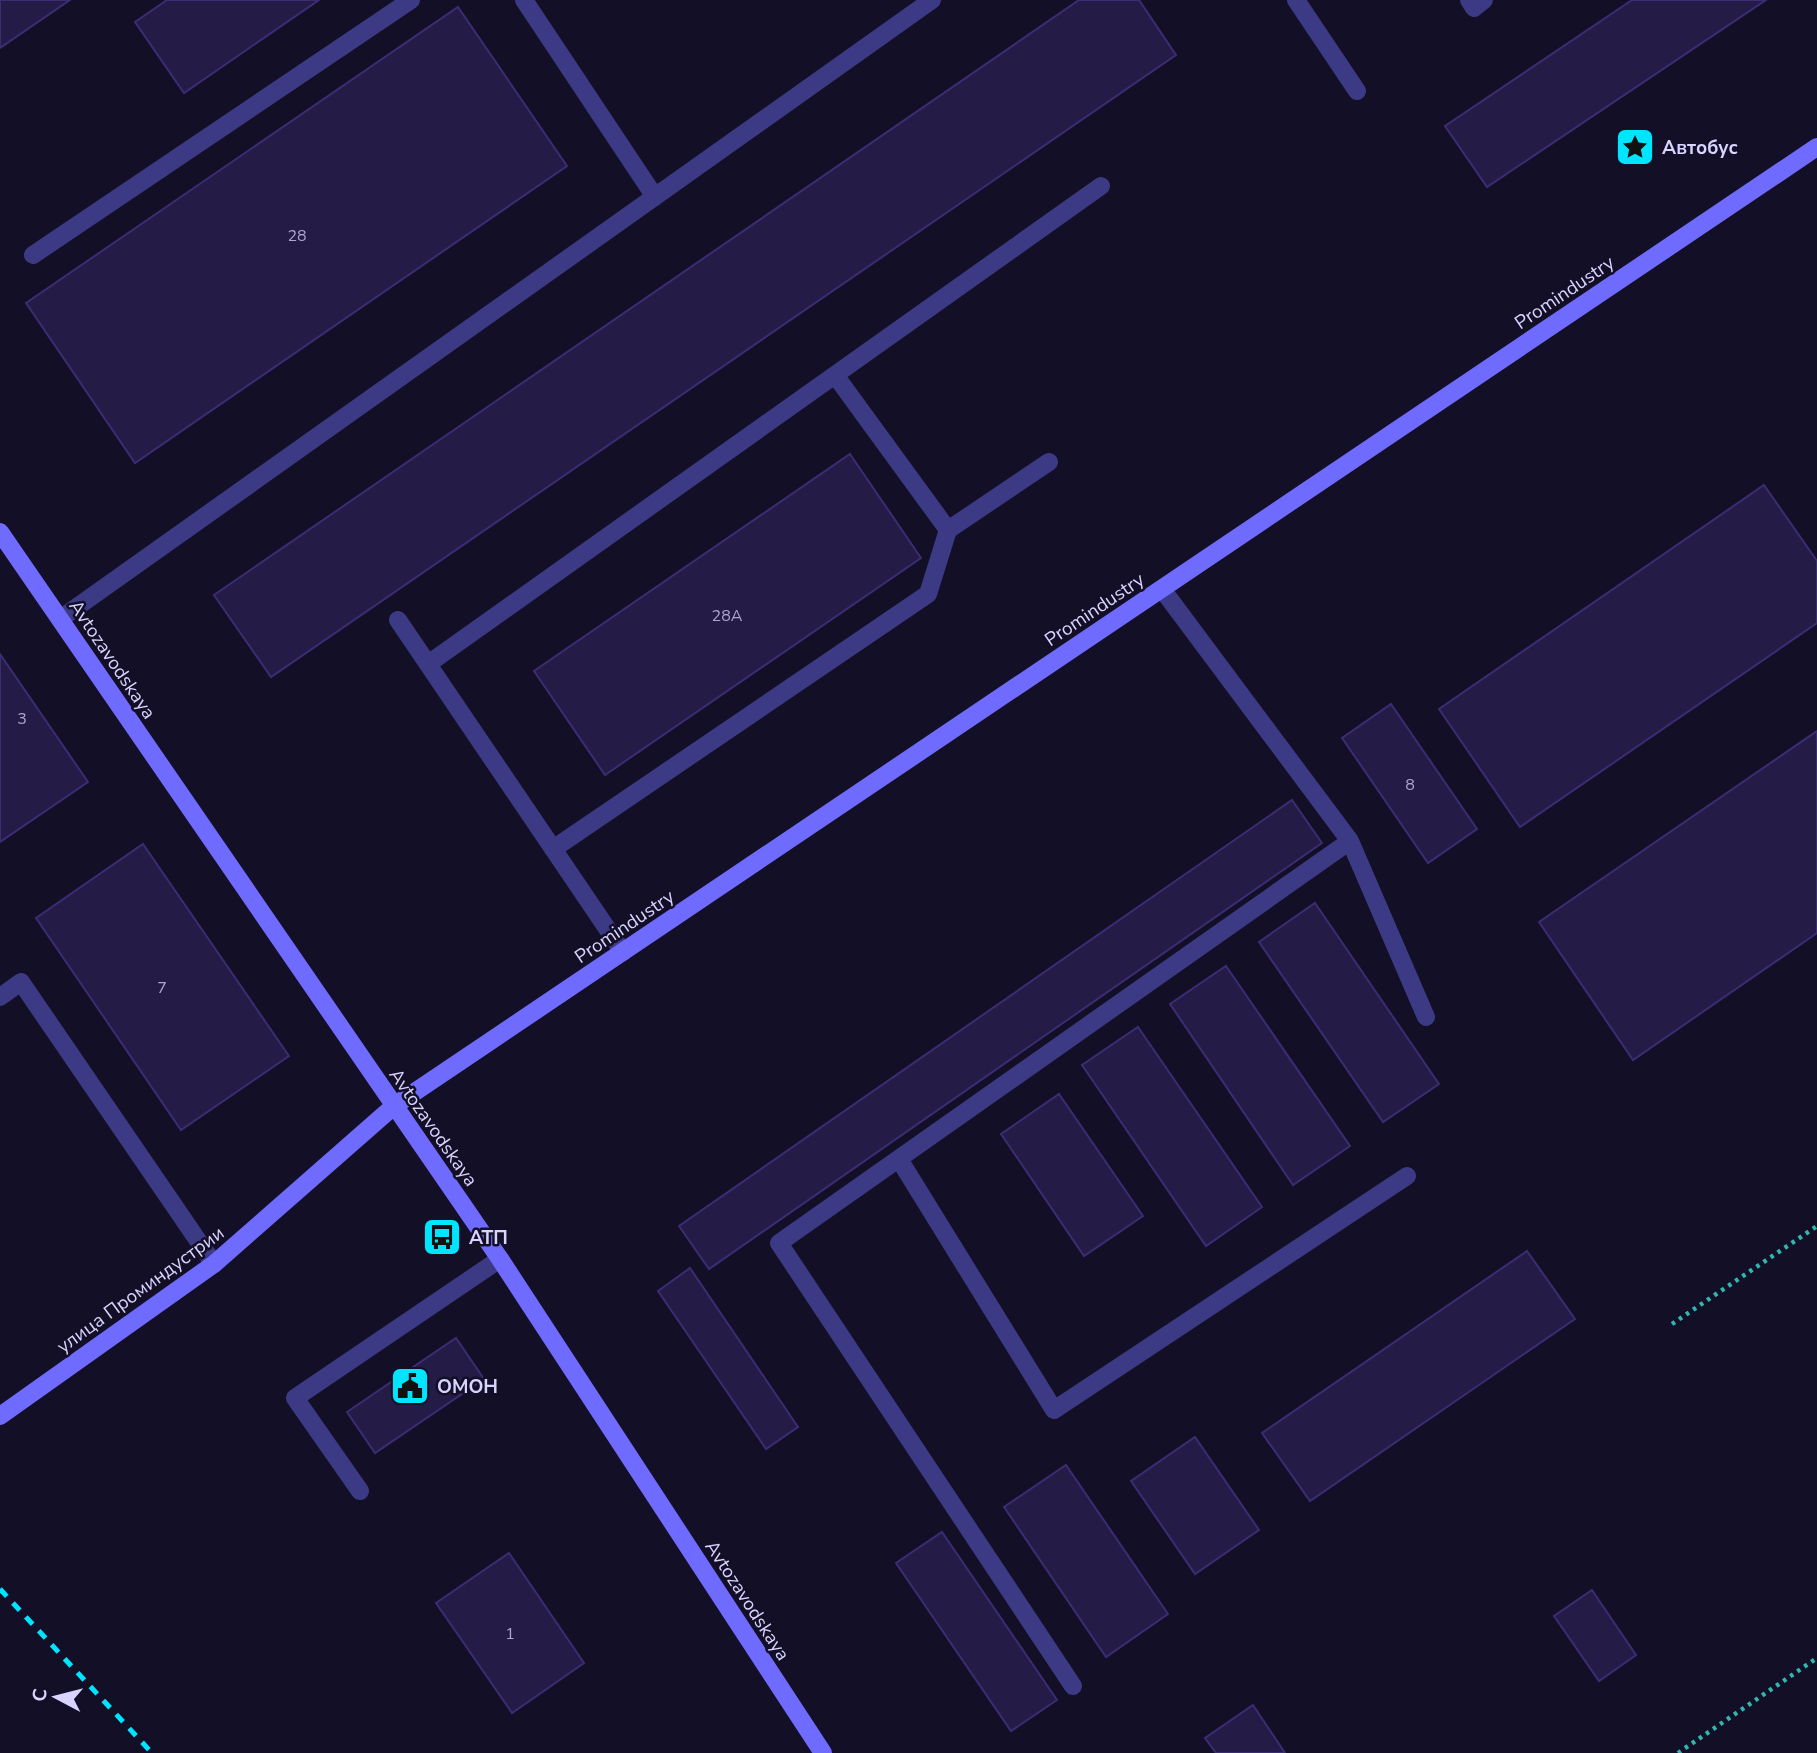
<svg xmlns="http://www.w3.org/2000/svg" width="1817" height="1753" viewBox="0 0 1817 1753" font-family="'Nunito Sans',sans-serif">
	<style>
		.building { fill: #241b47; stroke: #3b2d73; stroke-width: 2 }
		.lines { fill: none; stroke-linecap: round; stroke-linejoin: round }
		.path { stroke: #2fb8b0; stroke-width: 4.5; stroke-dasharray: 3.5 5; stroke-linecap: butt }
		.lane { stroke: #3d3a85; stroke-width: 18 }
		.secondary { stroke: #6f6bff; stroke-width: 18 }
		.rail { stroke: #00e5ff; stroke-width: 5; stroke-dasharray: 10 9; stroke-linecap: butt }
		.labels { text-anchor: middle; stroke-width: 5; stroke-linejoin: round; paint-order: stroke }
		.number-label { font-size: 16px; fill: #aca6d1 }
		.poi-label { font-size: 19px; font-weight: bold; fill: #d9d4ff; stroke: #130f26; text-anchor: start }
		.street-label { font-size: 19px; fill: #d9d4ff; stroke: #130f26 }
	</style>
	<rect width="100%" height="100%" fill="#130f26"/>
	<path class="building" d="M0,0H70L0,48Z
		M167,0H319L184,93L135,22Z
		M1079,0H1139L1176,55L271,677L214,595Z
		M1632,0H1766L1487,187L1445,126Z
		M458,7L567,166L135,463L26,303Z
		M850,454L921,558L605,775L534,671Z
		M1764,485L1817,561V623L1520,827L1439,709Z
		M0,654L88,782L0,842Z
		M1391,704L1477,829L1428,863L1342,738Z
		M1817,731V933L1633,1060L1539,922Z
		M1292,800L1322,843L709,1269L679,1226Z
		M143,844L289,1056L181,1130L36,918Z
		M1315,903L1439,1084L1383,1122L1259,942Z
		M1226,966L1350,1146L1293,1185L1170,1004Z
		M1138,1027L1262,1207L1206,1246L1082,1065Z
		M1059,1094L1143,1216L1084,1256L1001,1134Z
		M1527,1251L1575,1319L1310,1501L1262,1433Z
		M690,1268L798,1427L766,1449L658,1291Z
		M456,1338L484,1379L375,1453L347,1412Z
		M1195,1437L1259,1530L1195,1574L1131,1481Z
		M1066,1465L1168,1614L1106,1657L1004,1507Z
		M942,1532L1057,1700L1011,1731L896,1563Z
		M509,1553L584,1663L512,1713L436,1603Z
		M1592,1590L1636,1655L1599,1681L1554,1616Z
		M1253,1705L1285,1753H1216L1205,1738Z"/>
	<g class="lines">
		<path class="path" d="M1672,1324L1817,1226
			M1678,1753L1817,1658"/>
		<path class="lane" d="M524,0L655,197
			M1296,0L1357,91
			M1469,0L1474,8L1484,0
			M33,255L411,0
			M835,375L948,530L1049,462
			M60,619L932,0
			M398,620L623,952
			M428,664L1101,186
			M1350,841L1426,1017
			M553,849L928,594L948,530
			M0,997L21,982L214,1264
			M899,1159L1054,1410L1407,1176
			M360,1491L295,1398L500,1259
			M1073,1686L779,1243L1350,841L1162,589"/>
		<path class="secondary" d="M0,532L500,1259L823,1753
			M0,1416L214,1264L394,1106L1817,147"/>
		<path class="rail" d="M0,1589L152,1753"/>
	</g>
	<defs>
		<g id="sight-square" transform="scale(2.0125)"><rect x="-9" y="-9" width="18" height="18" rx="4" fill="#00e5ff" stroke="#130f26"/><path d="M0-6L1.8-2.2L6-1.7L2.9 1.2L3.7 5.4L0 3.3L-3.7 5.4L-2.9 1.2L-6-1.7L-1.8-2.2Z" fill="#111"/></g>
		<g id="bus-square" transform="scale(2.0125)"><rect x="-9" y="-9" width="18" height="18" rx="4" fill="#00e5ff" stroke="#130f26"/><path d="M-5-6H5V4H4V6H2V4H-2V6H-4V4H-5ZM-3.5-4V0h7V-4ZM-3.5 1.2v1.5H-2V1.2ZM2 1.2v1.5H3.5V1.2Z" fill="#111"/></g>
		<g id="civic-square" transform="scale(2.0125)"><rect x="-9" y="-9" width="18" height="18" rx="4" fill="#00e5ff" stroke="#130f26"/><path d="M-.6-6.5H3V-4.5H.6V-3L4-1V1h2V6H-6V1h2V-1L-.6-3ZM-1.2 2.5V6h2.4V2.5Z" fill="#111"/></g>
	</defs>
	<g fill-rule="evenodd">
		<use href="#sight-square" x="1635" y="147"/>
		<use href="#bus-square" x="442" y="1237"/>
		<use href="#civic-square" x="410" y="1386"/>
	</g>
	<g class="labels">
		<g class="number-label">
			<text x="297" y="241">28</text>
			<text x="727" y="621">28А</text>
			<text x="22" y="724">3</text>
			<text x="1410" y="790">8</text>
			<text x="162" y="993">7</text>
			<text x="510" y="1639">1</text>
		</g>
		<g class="poi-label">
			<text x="1662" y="154">Автобус</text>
			<text x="469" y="1244">АТП</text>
			<text x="437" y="1393">ОМОН</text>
		</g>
		<g class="street-label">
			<text transform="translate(1564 292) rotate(-34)" y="7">Promindustry</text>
			<text transform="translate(1094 609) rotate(-34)" y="7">Promindustry</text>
			<text transform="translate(113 659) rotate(56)" y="7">Avtozavodskaya</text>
			<text transform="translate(624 926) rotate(-34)" y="7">Promindustry</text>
			<text transform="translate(434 1127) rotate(55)" y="7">Avtozavodskaya</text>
			<text transform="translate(140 1289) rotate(-36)" y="7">улица Проминдустрии</text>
			<text transform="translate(748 1600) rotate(57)" y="7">Avtozavodskaya</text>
		</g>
	</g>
	<g transform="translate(56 1697) rotate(277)" stroke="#130f26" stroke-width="5" paint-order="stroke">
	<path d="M0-5L12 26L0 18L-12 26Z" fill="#d9d4ff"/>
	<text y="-10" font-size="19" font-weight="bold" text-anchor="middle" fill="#d9d4ff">С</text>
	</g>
</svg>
